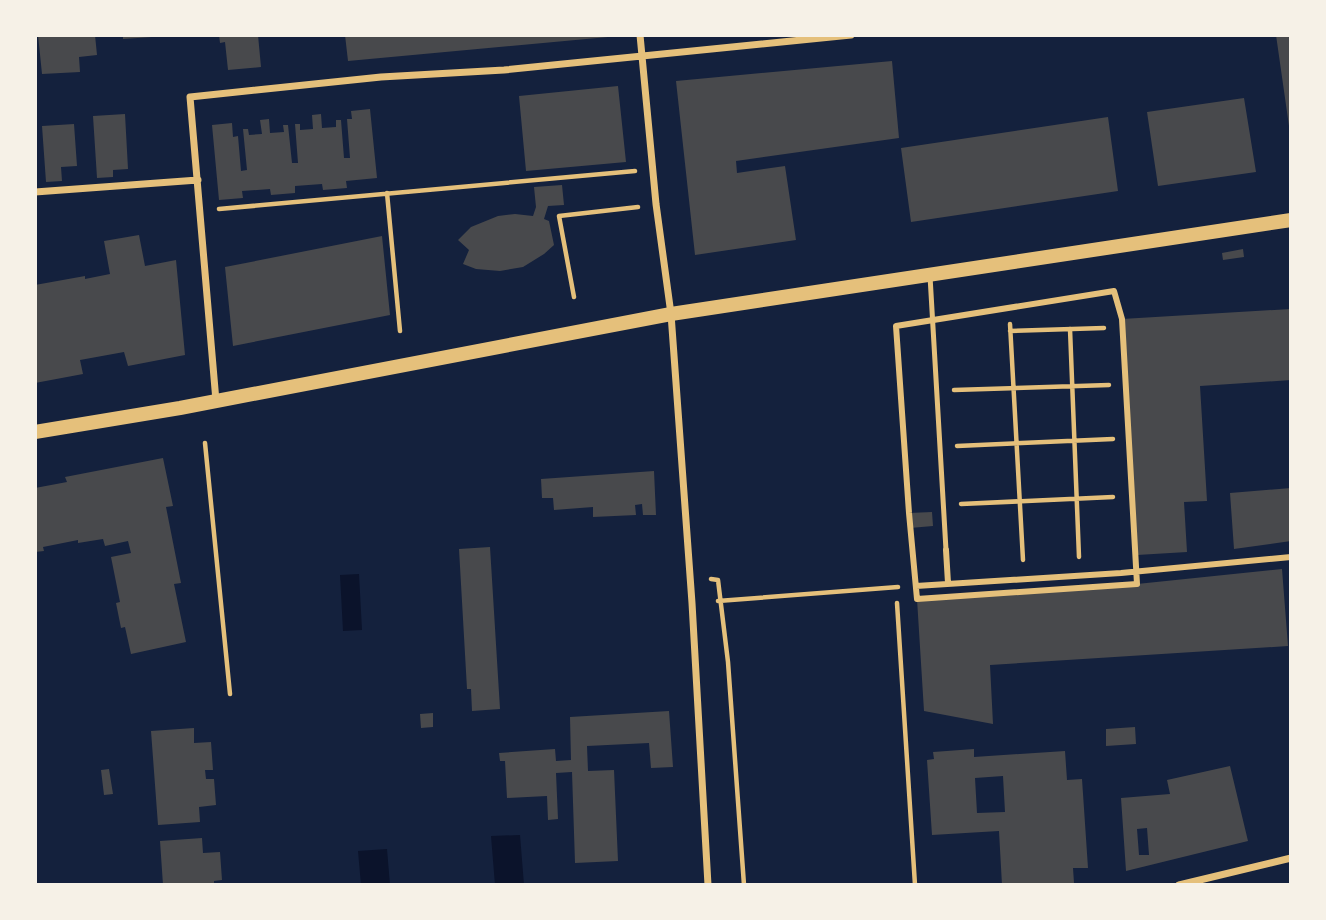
<svg xmlns="http://www.w3.org/2000/svg" width="1326" height="920" viewBox="0 0 1326 920" font-family="Quicksand,sans-serif">
	<style>
		.water { fill: #0b132b }
		.building { fill: #48494c; fill-rule: evenodd }
		.lines { fill: none; stroke-linecap: round; stroke-linejoin: round }
		.path { stroke: #e5c07b; stroke-width: 4.5 }
		.service { stroke: #e5c07b; stroke-width: 5 }
		.pedestrian { stroke: #e5c07b; stroke-width: 6 }
		.minor { stroke: #e5c07b; stroke-width: 7 }
		.secondary { stroke: #e5c07b; stroke-width: 14 }
	</style>
	<rect width="100%" height="100%" fill="#14213d"/>
	<path class="water" d="M359,574L362,630L343,631L340,575Z
		M520,835L524,885H495L491,836Z
		M387,849L390,885H361L358,851Z"/>
	<path class="building" d="M38,35H95L97,55L79,57L80,72L42,74Z
		M123,35H152V37L123,39Z
		M219,35H258L261,67L228,70L225,42L220,43Z
		M345,35H607L608,37L348,61Z
		M1276,35H1291V126H1289Z
		M892,61L899,138L736,161L737,173L785,166L796,240L695,255L676,81Z
		M618,86L626,162L526,171L519,96Z
		M1244,98L1256,172L1158,186L1147,112Z
		M370,109L377,178L346,181L347,188L323,190L322,184L295,186V193L271,195L270,189L242,191L243,198L219,200L212,125L232,123L233,137L238,136L241,171L247,170L243,129H248L249,135L262,134L260,120L269,119L270,133L284,132L283,125H288L292,163H298L295,124H300V130L313,129L312,115L321,114L322,128L336,127V120H341L344,158H350L347,119H352L351,111Z
		M125,114L128,169L113,170V177L97,178L93,116Z
		M1108,117L1118,191L911,222L901,148Z
		M74,124L77,166L61,167L62,181L46,182L42,126Z
		M562,185L564,205L548,206L544,219L549,221L554,245L544,254L523,267L500,271L476,269L463,264L469,250L458,240L471,227L498,216L515,214L533,216L536,207L534,187Z
		M139,235L145,266L176,260L185,355L128,366L124,352L80,360L83,374L35,383V285L85,276V279L110,274L104,241Z
		M382,236L390,315L233,346L225,267Z
		M1243,249L1244,257L1223,260L1222,253Z
		M1291,309V380L1200,386L1207,501L1184,502L1187,552L1137,555L1122,319Z
		M163,458L173,506L166,507L181,583L174,584L186,642L131,654L125,627L121,628L116,603L120,602L111,557L131,553L128,541L105,546L103,539L78,543V540L43,547L44,551L35,552V488L67,482L65,477Z
		M654,471L656,515H643L642,504L635,505L636,515L593,517V507L554,510L553,498H542L541,479Z
		M1291,488V541L1234,549L1230,493Z
		M932,512L933,526L910,528L909,513Z
		M490,547L500,709L472,711L471,689H467L459,549Z
		M1282,569L1288,646L990,665L993,724L924,711L917,599L1137,584Z
		M669,711L673,767L651,768L649,743L587,746L588,771L614,770L618,861L575,863L572,772L556,773L558,819L548,820L547,796L507,798L505,761H500L499,753L555,749L556,761L571,760L570,717Z
		M433,713V727L421,728L420,714Z
		M1135,727L1136,744L1106,746V729Z
		M194,728V743L211,742L213,770H205L206,779H214L216,805L199,807L200,822L158,825L151,731Z
		M974,749V757L1065,751L1067,780L1082,779L1088,868H1073L1074,883L1002,885L999,831L932,835L927,760L934,759L933,752ZM1003,776L1005,812L977,813L975,778Z
		M1230,766L1248,841L1126,871L1121,798L1170,794L1167,780ZM1147,828L1149,855H1139L1137,829Z
		M109,769L113,794L104,795L101,770Z
		M202,838L203,853L220,852L222,880L214,881V885H163L160,841Z"/>
	<g class="lines">
		<path class="path" d="M387,193L400,331
			M219,209L635,171
			M574,297L559,216L638,207
			M1010,324L1023,560
			M1070,329L1079,557
			M1010,331L1104,328
			M954,390L1109,385
			M205,443L230,694
			M957,446L1113,439
			M961,504L1113,497
			M711,579L718,580L728,662L744,885
			M718,601L898,587
			M897,603L915,885"/>
		<path class="service" d="M930,276L946,550"/>
		<path class="pedestrian" d="M1114,291L1122,319L1137,584L917,599L909,513L896,326Z
			M946,550L948,583
			M916,586L1121,573L1291,557"/>
		<path class="minor" d="M640,35L656,204L671,314L692,603L708,885
			M35,192L198,180
			M216,401L190,97L381,77L504,70L851,35
			M1179,885L1291,858"/>
		<path class="secondary" d="M35,432L180,408L671,314L1291,220"/>
	</g>
	<rect width="1326" height="920" fill="none" stroke="#f6f1e7" stroke-width="74"/>
</svg>
